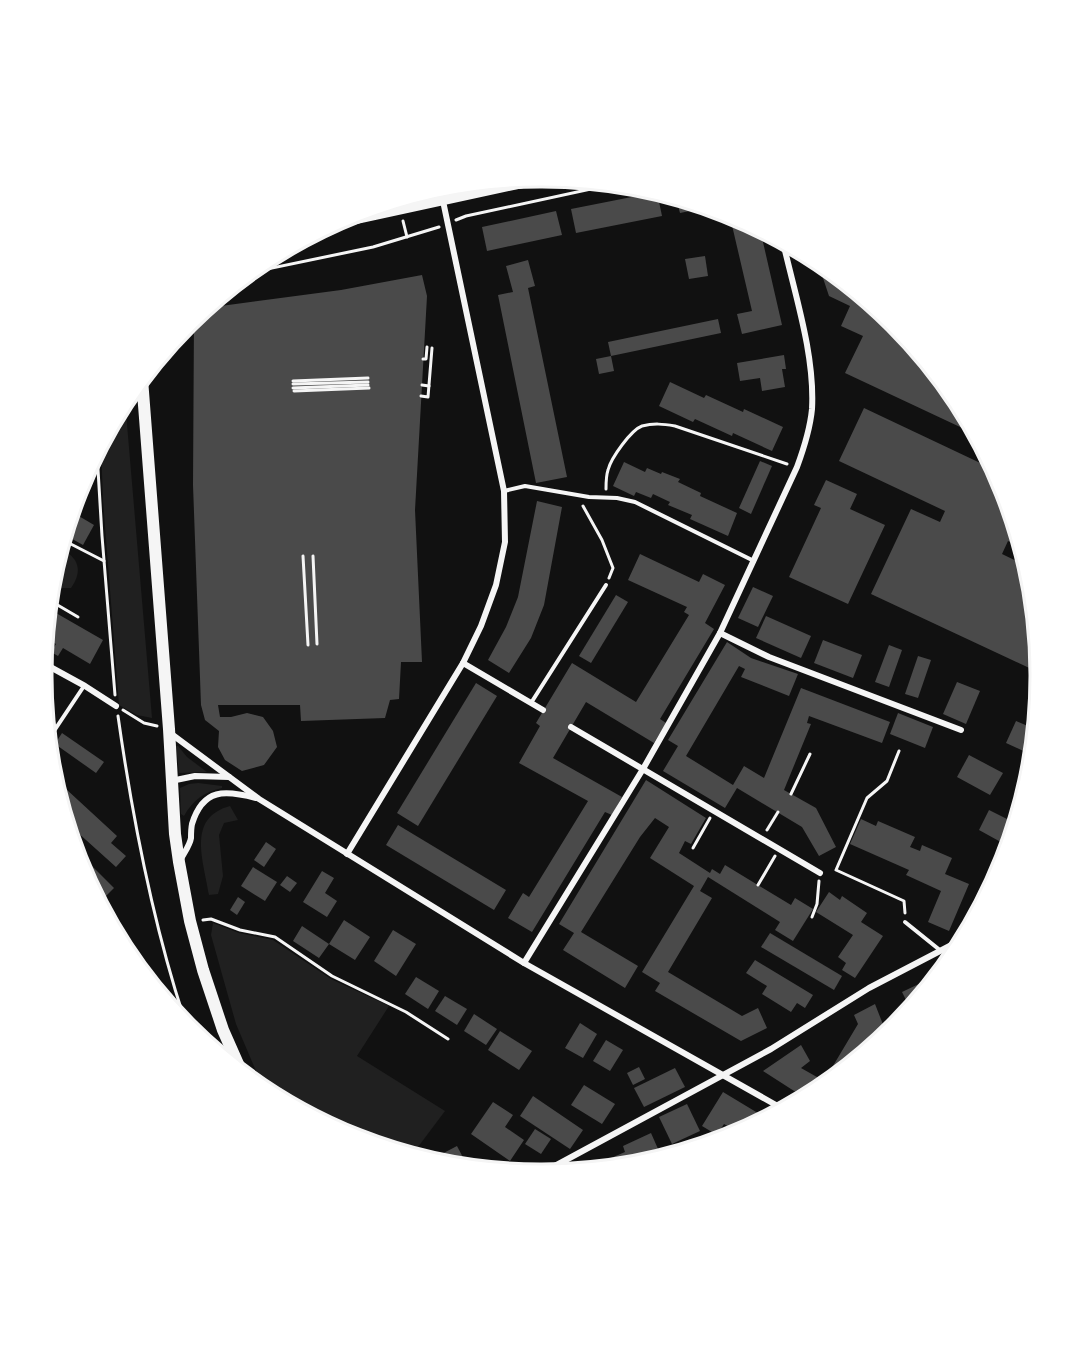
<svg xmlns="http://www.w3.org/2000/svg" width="1082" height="1351" font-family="'DM Sans',sans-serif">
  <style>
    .green { fill: #202020 }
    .building { fill: #4a4a4a }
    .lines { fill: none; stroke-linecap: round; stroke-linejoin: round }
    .path { stroke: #f5f5f5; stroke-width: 3 }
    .service { stroke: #f5f5f5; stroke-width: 4 }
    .minor { stroke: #f5f5f5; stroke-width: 6 }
    .tertiary { stroke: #f5f5f5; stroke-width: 10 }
    .secondary { stroke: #f5f5f5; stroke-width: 12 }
    .rim { fill: none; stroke: #f5f5f5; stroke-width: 3 }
  </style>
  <rect width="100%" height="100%" fill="#111"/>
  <g class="green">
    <polygon points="125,401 152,718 137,715 119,705 103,500 101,445"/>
    <path d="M60 549C79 557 83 571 71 588H56L51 585Z"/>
    <polygon points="176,746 178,746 187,757 207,772 179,773"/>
    <path d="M198 783 222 786V788C204 792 193 800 184 816L181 814 180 788 189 784Z"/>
    <path d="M230 806 238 820 224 823 219 835 223 876 218 894 209 895C204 861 186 818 230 806Z"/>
    <polygon points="213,923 239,933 273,940 331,979 389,1006 357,1056 445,1111 412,1155 350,1136 267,1092 259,1078 236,1024 211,935"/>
  </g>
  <g class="building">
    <polygon points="657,192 662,216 576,233 571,209"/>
    <polygon points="676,198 692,202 709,207 680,213"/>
    <polygon points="556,211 562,235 487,251 482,227"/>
    <polygon points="741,219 760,229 782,325 742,334 737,314 752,311 731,221"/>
    <polygon points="705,256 708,276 689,279 685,259"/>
    <polygon points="528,260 535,286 528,288 567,477 536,483 498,295 513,292 506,266"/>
    <polygon points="817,260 894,323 956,399 975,434 845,373 863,336 841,326 850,306 829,296"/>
    <polygon points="422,275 427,296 415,510 422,662 401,662 399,699 390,700 385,718 301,721 300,705 218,705 220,717 231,717 247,713 263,717 273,731 277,747 264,765 242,771 225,760 218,747 219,731 205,720 201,705 193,485 194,317 206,308 341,290"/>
    <polygon points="718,319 721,333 611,356 608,342"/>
    <polygon points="784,355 786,369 782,369 785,387 762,391 760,378 740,381 737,363"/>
    <polygon points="611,356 614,371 599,374 596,359"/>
    <polygon points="670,382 704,398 706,395 743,412 744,409 783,427 772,451 733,433 732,436 695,419 693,422 659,406"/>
    <polygon points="864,408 993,469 1002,485 1021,547 1008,541 1002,554 1027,566 1030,578 1040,673 871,594 911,509 940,522 945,511 839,461"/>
    <polygon points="760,461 772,466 751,514 739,508"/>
    <polygon points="624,462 645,472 647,468 661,474 662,472 680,479 678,482 701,493 700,496 737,513 728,536 690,519 692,515 668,505 670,502 653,494 651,498 636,492 634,496 613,486"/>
    <polygon points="826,480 857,494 850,509 885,525 848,604 789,577 821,508 814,505"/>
    <polygon points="537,501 562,507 544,605 531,638 509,673 488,660 506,627 518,597"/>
    <polygon points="72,512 94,525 83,545 65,535"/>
    <polygon points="640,554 699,582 703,574 725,585 705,623 714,629 660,719 666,723 654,743 586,702 553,758 622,797 612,815 605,812 532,932 508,918 523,893 529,897 588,801 519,763 540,726 536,723 572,663 636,702 689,615 684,612 687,607 628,580"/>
    <polygon points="753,587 773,596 758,627 738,618"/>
    <polygon points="616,595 628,602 591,663 579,656"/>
    <polygon points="49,609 103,640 90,664 63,648 58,656 51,652 56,644 46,638"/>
    <polygon points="766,616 811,636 801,658 756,638"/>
    <polygon points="823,640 862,655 853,678 814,663"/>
    <polygon points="727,642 751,658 798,674 789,696 741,677 745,669 739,666 686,756 733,785 744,766 764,778 801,688 890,722 882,743 809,716 807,723 811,724 784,790 816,808 836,847 819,856 802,827 737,788 725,808 663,771 678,746 668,740"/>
    <polygon points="889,645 902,650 889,687 875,682"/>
    <polygon points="918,656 931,660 918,698 905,694"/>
    <polygon points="957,682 980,691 966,724 943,714"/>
    <polygon points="476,683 497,696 418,826 397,813"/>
    <polygon points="898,713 933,727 925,748 890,734"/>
    <polygon points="1016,721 1035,729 1032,755 1006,743"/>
    <polygon points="62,733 104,762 96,773 55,744"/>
    <polygon points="969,755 1003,773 990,795 957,777"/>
    <polygon points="53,777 117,836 111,843 126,856 116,867 66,822"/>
    <polygon points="646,780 706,818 691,844 685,841 679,853 710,873 712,869 720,874 725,865 791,905 795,898 813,909 793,941 775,930 780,922 708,877 700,891 712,898 668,972 742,1016 758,1008 767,1028 741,1041 655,991 660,983 642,972 694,886 650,858 669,827 655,818 640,837 581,932 638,966 625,988 563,950 574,933 559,924"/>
    <polygon points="989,810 1015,823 1008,846 979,830"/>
    <polygon points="861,819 876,826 878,821 915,837 910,847 920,851 922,845 952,858 945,874 969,884 949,931 928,922 941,891 906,875 909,870 850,844"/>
    <polygon points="398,825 506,890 494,910 386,845"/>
    <polygon points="266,842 276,849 264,867 254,860"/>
    <polygon points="75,849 114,888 105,897 87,880 80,866"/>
    <polygon points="253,867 277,882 265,901 241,886"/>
    <polygon points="322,871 334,878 325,893 337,901 327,917 303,902"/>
    <polygon points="287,876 297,883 290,892 280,885"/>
    <polygon points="829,892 840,900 842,896 867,913 861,922 883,936 855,978 842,970 846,963 838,957 853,935 816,912"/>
    <polygon points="238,897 245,902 237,915 230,910"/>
    <polygon points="344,920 370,937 355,960 329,944 319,958 293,941 302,926 329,944"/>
    <polygon points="393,930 416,944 396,976 374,961"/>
    <polygon points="770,933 842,976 834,990 761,947"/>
    <polygon points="755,960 813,995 805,1008 797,1003 791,1012 762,994 767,986 746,973"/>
    <polygon points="416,977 439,991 428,1009 405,994"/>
    <polygon points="923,982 926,989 910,1008 902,992"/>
    <polygon points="445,996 467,1009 457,1025 435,1011"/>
    <polygon points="875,1004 884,1027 890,1031 818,1091 805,1098 763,1071 801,1045 810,1061 801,1068 824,1081 858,1024 854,1015"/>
    <polygon points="474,1014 497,1029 486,1045 464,1031"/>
    <polygon points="580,1023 597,1034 583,1058 565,1048"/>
    <polygon points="500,1031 532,1051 519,1070 488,1050"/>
    <polygon points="606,1040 623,1050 610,1071 593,1061"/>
    <polygon points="639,1067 645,1079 633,1085 627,1073"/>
    <polygon points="675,1068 685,1087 644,1107 634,1088"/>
    <polygon points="584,1085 615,1104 602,1124 571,1105"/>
    <polygon points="723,1092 766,1118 739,1133 724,1124 717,1135 702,1126"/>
    <polygon points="533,1096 583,1130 570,1149 520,1116"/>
    <polygon points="493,1102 513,1115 505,1127 524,1140 510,1161 471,1134"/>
    <polygon points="687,1104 700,1131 672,1144 659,1117"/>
    <polygon points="535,1129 551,1139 541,1154 525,1144"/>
    <polygon points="651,1133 662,1158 638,1165 616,1167 611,1158 625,1152 623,1146"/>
    <polygon points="457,1146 468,1167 440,1164 436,1157"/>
  </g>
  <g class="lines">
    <g class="path">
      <polyline points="456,220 466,216 614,184"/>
      <polyline points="403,221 407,237"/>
      <polyline points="248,273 373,247 439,227"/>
      <polyline points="423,359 426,359 427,347"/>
      <polyline points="293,381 368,378"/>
      <polyline points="293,384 368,382"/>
      <polyline points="422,385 429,386"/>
      <polyline points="293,388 368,385"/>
      <polyline points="294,391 369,388"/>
      <polyline points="421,396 428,397 432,348"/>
      <polyline points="97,453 102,536 115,695"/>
      <path d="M606 489C606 483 606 476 608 470 611 458 631 430 642 426 654 423 663 424 675 426L787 464"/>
      <polyline points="583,506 602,540 613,568 609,578"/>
      <polyline points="63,540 104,561"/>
      <polyline points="303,556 308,645"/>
      <polyline points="313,556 317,644"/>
      <polyline points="49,600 78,617"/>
      <polyline points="123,710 144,723 157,726"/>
      <path d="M118 716C133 822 153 926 187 1027"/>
      <polyline points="899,751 887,781 867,798 836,870 904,901 905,913"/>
      <polyline points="791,794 810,754"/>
      <polyline points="767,830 778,812"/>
      <polyline points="693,848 710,818"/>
      <polyline points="758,885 775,856"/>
      <polyline points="812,917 817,904 819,881"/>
      <polyline points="203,920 211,919 240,930 275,937 332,976 406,1012 448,1039"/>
    </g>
    <g class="service">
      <polyline points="439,187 442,198"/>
      <polyline points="504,491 525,486 589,497 617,498 635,502 754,561"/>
      <polyline points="531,703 606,585"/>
      <polyline points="48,740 84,686"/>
      <polyline points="905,922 941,951"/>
    </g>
    <g class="minor">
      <polyline points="720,633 769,657 961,730"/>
      <polyline points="43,663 85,686 116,706"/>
      <polyline points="463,663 543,710"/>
      <polyline points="571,727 820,873"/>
      <polyline points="170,733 259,799 524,963 783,1109"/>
      <polyline points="171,781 195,776 229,777"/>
      <polyline points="347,854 463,663 481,626 496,585 505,542 504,491 443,201"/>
      <path d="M181 859C184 853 190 845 191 838 191 833 191 829 192 824 203 788 225 790 256 798"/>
      <path d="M524 963 643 769 720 633 797 467C804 448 810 430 812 409 815 355 795 295 783 242"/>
      <polyline points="540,1174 771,1049 869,988 963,939"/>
    </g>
    <polyline class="tertiary" points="333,224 550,177"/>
    <polyline class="secondary" points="142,379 169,729 175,834 179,862 190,921 203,970 223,1030 242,1073"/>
  </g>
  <path d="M0 0H1082V1351H0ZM540 187H542A488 488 0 0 1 1030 675V676A488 488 0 0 1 542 1164H540A488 488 0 0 1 52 676V675A488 488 0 0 1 540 187Z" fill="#fff" fill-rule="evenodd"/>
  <path class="rim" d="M540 187H542A488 488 0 0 1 1030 675V676A488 488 0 0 1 542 1164H540A488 488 0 0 1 52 676V675A488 488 0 0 1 540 187Z"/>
</svg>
